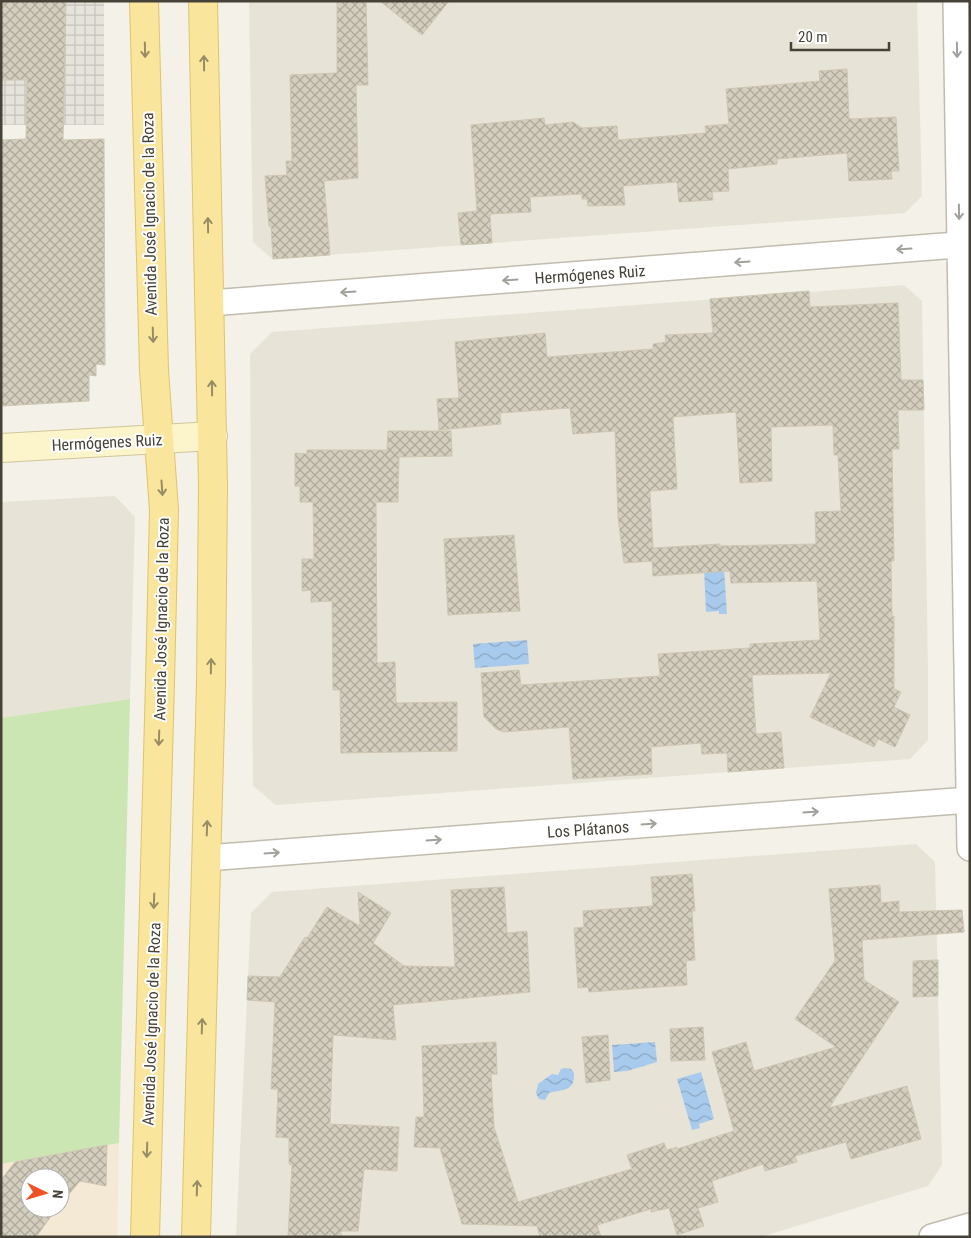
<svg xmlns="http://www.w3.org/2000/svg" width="971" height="1238" font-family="'Roboto Condensed',sans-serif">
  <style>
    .residential { fill: #e7e3d7 }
    .commercial { fill: #f4e9d5; fill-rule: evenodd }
    .industrial { fill: url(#industrial-grid) }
    .garden { fill: #cbe5b3 }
    .water { fill: url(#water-waves) }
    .building { fill: url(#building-cross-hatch); stroke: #cfc6b2; fill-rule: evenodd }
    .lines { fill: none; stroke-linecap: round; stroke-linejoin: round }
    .street-casing { stroke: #c1bcae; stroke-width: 28 }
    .secondary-casing { stroke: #d1c69a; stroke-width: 30 }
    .primary-casing { stroke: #dec56c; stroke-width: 30 }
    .street { stroke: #fff; stroke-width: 25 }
    .secondary { stroke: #fcf4ca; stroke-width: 28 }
    .primary { stroke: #f9e69c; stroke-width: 28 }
    .oneway { stroke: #978c64 }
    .oneway2 { stroke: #a2a09b }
    .labels { text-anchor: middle; stroke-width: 4; stroke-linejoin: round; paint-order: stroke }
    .street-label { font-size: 16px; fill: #464237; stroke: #fff }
  </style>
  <defs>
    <pattern id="industrial-grid" width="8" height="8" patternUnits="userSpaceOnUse" patternTransform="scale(1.25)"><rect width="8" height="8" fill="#e6e3dd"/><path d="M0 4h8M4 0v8" fill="none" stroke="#c7c4be"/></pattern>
    <pattern id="water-waves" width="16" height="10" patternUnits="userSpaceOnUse" patternTransform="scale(1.25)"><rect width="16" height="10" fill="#a8cbed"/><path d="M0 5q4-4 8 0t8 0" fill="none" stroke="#8ba6c1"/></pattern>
    <pattern id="building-cross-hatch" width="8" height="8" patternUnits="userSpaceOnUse" patternTransform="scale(1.25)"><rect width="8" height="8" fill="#d4cebe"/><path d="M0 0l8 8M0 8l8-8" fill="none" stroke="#aea99b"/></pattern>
  </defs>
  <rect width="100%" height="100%" fill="#f3f1e8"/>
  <g class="residential">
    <polygon points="249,1 917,1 922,196 905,213 272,259 253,242"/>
    <polygon points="904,285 922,301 928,671 928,740 910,759 276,805 253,786 250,354 272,332"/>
    <polygon points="115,496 135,517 130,699 1,718 1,502"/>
    <polygon points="916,844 935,862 942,1165 928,1186 760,1237 236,1237 251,913 272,892"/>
  </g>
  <path class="commercial" d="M119 1143 117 1237H1V1164ZM30 1178H60V1208H30Z"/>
  <rect class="industrial" x="1" y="1" width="103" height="124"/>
  <polygon class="garden" points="130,699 119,1143 1,1164 1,718"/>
  <g class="water">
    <polygon points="724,568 727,614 719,614 719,611 706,612 704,569"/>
    <polygon points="527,640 529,664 475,668 473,644"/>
    <polygon points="655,1042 657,1062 627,1071 614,1072 612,1045"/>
    <path d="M565 1068 571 1069 574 1073C575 1093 561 1089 549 1093L545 1100 539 1099 536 1093 538 1084 552 1074 558 1075 561 1069Z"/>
    <polygon points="701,1072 714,1119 699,1124 700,1128 692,1130 677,1079"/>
  </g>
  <g class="building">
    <polygon points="1,1 66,1 63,140 104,139 105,365 96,364 96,376 89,375 89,401 1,406 1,140 26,139 27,80 1,80"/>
    <polygon points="337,1 366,1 368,85 356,85 358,178 324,181 330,255 273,259 271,226 269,226 265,176 287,175 286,161 292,161 290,75 337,73"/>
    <polygon points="380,1 449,1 422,35"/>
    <polygon points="847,69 849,119 896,117 899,171 891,171 892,179 849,181 847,153 777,159 777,164 728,169 729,191 712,192 713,200 679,202 677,182 623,186 625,205 588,206 587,199 582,199 582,194 530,197 531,212 490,214 492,243 461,245 458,213 477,211 471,125 544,118 545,125 573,122 582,128 617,126 618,140 706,133 705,126 729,124 726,89 820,81 819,71"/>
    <path d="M809 291 810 307 898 303 901 380H923L924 410H898L899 449H892L894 561H891L892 617 894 616V689L901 692 894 707 910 715 895 747 878 739 874 747 810 717 831 673 752 675 756 734 781 732 784 768 728 772 727 753 702 754 701 743 651 747 652 774 573 779 569 727 504 732 496 729 484 717 481 673 519 670 521 685 660 676 658 654 750 648V644L820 640 817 581 731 583 730 571 653 576 652 561 624 563 618 517 615 431 573 434 570 408 500 413 501 424 439 430 437 399 459 398 455 342 545 333 547 357 653 349V344L666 342 665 335 713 333 710 299ZM736 412 740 483 772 481 771 427 833 425 834 455H838L841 511 815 512 816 544 720 546V544L653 548 650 491 677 489 673 417Z"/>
    <polygon points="388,431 451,431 452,456 399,457 398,502 376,502 377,663 395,662 396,703 457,702 457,751 341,753 340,690 333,690 332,601 311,602 311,590 302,591 302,559 314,559 313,502 300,502 300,486 295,486 295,453 307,454 307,450 387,450"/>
    <polygon points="514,535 520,611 448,615 444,539"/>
    <polygon points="692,874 695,911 692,911 695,960 686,961 687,985 589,992 588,987 578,988 574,928 584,927 583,911 653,906 651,877"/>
    <polygon points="880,885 881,903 899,901 899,912 962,910 964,932 862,940 864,980 899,1002 829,1108 907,1086 921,1139 851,1159 846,1142 795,1156 797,1162 765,1171 763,1164 712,1181 718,1202 698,1208 704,1226 677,1235 669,1208 651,1212 651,1209 597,1225 601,1237 540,1237 537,1226 462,1224 440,1148 414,1147 416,1117 424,1117 422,1046 496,1042 497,1074 491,1074 494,1127 518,1202 632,1169 627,1155 664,1143 667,1150 677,1147 677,1149 734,1131 712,1052 746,1042 754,1071 836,1047 795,1019 835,961 829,889"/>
    <polygon points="504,887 507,933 527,931 530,992 393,1005 396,1040 333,1035 330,1124 399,1127 397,1171 364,1169 358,1231 341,1231 341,1237 288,1237 292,1165 289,1164 289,1138 276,1137 278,1089 271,1089 275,1002 247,1000 248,976 280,977 305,937 307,938 327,907 360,926 358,892 391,913 373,943 404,966 455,967 451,890"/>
    <polygon points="938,960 938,996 913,997 913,961"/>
    <polygon points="703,1027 705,1060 671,1061 670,1029"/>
    <polygon points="608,1035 610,1080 586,1083 582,1037"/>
    <polygon points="107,1145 106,1186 80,1181 60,1205 60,1178 30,1178 30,1208 57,1208 36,1237 1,1237 1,1180 15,1162"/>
  </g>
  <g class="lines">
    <defs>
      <g id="street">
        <polyline points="956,1 970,848"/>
        <polyline points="210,303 970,244"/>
        <polyline points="206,858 969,800"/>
        <polyline points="932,1237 970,1226"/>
      </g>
      <polyline id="secondary" points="1,448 213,436"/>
      <g id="primary">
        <polyline points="144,1 154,370 164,510 160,682 145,1237"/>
        <polyline points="196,1237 211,684 213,486 203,1"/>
      </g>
    </defs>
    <use href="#street" class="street-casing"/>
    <use href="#secondary" class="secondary-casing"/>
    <use href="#primary" class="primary-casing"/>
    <use href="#street" class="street"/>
    <use href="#secondary" class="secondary"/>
    <use href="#primary" class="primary"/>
  </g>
  <defs><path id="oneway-shaft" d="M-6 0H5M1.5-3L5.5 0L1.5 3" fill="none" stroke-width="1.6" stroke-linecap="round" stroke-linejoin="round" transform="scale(1.25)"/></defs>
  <g class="oneway">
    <use href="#oneway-shaft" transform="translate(145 50) rotate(89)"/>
    <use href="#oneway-shaft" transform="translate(204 63) rotate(-91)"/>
    <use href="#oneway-shaft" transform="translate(208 225) rotate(-91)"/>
    <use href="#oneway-shaft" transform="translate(153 335) rotate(88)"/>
    <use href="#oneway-shaft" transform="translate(212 388) rotate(-91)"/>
    <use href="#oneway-shaft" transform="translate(162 488) rotate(86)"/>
    <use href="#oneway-shaft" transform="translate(211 666) rotate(-89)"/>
    <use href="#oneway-shaft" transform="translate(159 738) rotate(92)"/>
    <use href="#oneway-shaft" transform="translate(207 828) rotate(-88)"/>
    <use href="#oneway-shaft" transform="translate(154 901) rotate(92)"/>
    <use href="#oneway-shaft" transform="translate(202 1026) rotate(-88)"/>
    <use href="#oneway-shaft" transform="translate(147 1150) rotate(92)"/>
    <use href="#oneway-shaft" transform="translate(197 1188) rotate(-88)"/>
  </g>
  <g class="oneway2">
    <use href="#oneway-shaft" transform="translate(957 50) rotate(89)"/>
    <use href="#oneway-shaft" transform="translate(959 212) rotate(89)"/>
    <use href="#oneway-shaft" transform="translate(904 249) rotate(176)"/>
    <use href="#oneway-shaft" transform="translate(742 262) rotate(176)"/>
    <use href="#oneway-shaft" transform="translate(510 280) rotate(176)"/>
    <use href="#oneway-shaft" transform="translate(348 292) rotate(176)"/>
    <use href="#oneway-shaft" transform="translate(811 812) rotate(-4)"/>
    <use href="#oneway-shaft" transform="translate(649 824) rotate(-4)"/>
    <use href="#oneway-shaft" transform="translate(434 840) rotate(-4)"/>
    <use href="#oneway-shaft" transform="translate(272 853) rotate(-4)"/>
  </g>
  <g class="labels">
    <g class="street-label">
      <text transform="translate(149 214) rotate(-91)" y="6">Avenida José Ignacio de la Roza</text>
      <text transform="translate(590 274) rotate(-4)" y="6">Hermógenes Ruiz</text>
      <text transform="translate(107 442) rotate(-3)" y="6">Hermógenes Ruiz</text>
      <text transform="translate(161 619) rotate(-89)" y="6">Avenida José Ignacio de la Roza</text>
      <text transform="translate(588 829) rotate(-4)" y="6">Los Plátanos</text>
      <text transform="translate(151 1024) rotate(-88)" y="6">Avenida José Ignacio de la Roza</text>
    </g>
  </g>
  <rect width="971" height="1238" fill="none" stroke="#464237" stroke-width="5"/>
  <g transform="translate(45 1193) rotate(95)"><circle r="24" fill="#ffffff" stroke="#b5b3af"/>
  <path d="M0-4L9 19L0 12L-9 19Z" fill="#ef5324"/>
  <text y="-8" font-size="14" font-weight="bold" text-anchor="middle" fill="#464237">N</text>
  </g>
  <path d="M791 42v8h98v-8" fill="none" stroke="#464237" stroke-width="2.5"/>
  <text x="798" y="42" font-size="15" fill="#464237" stroke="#ffffff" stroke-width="4" paint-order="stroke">20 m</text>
</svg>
